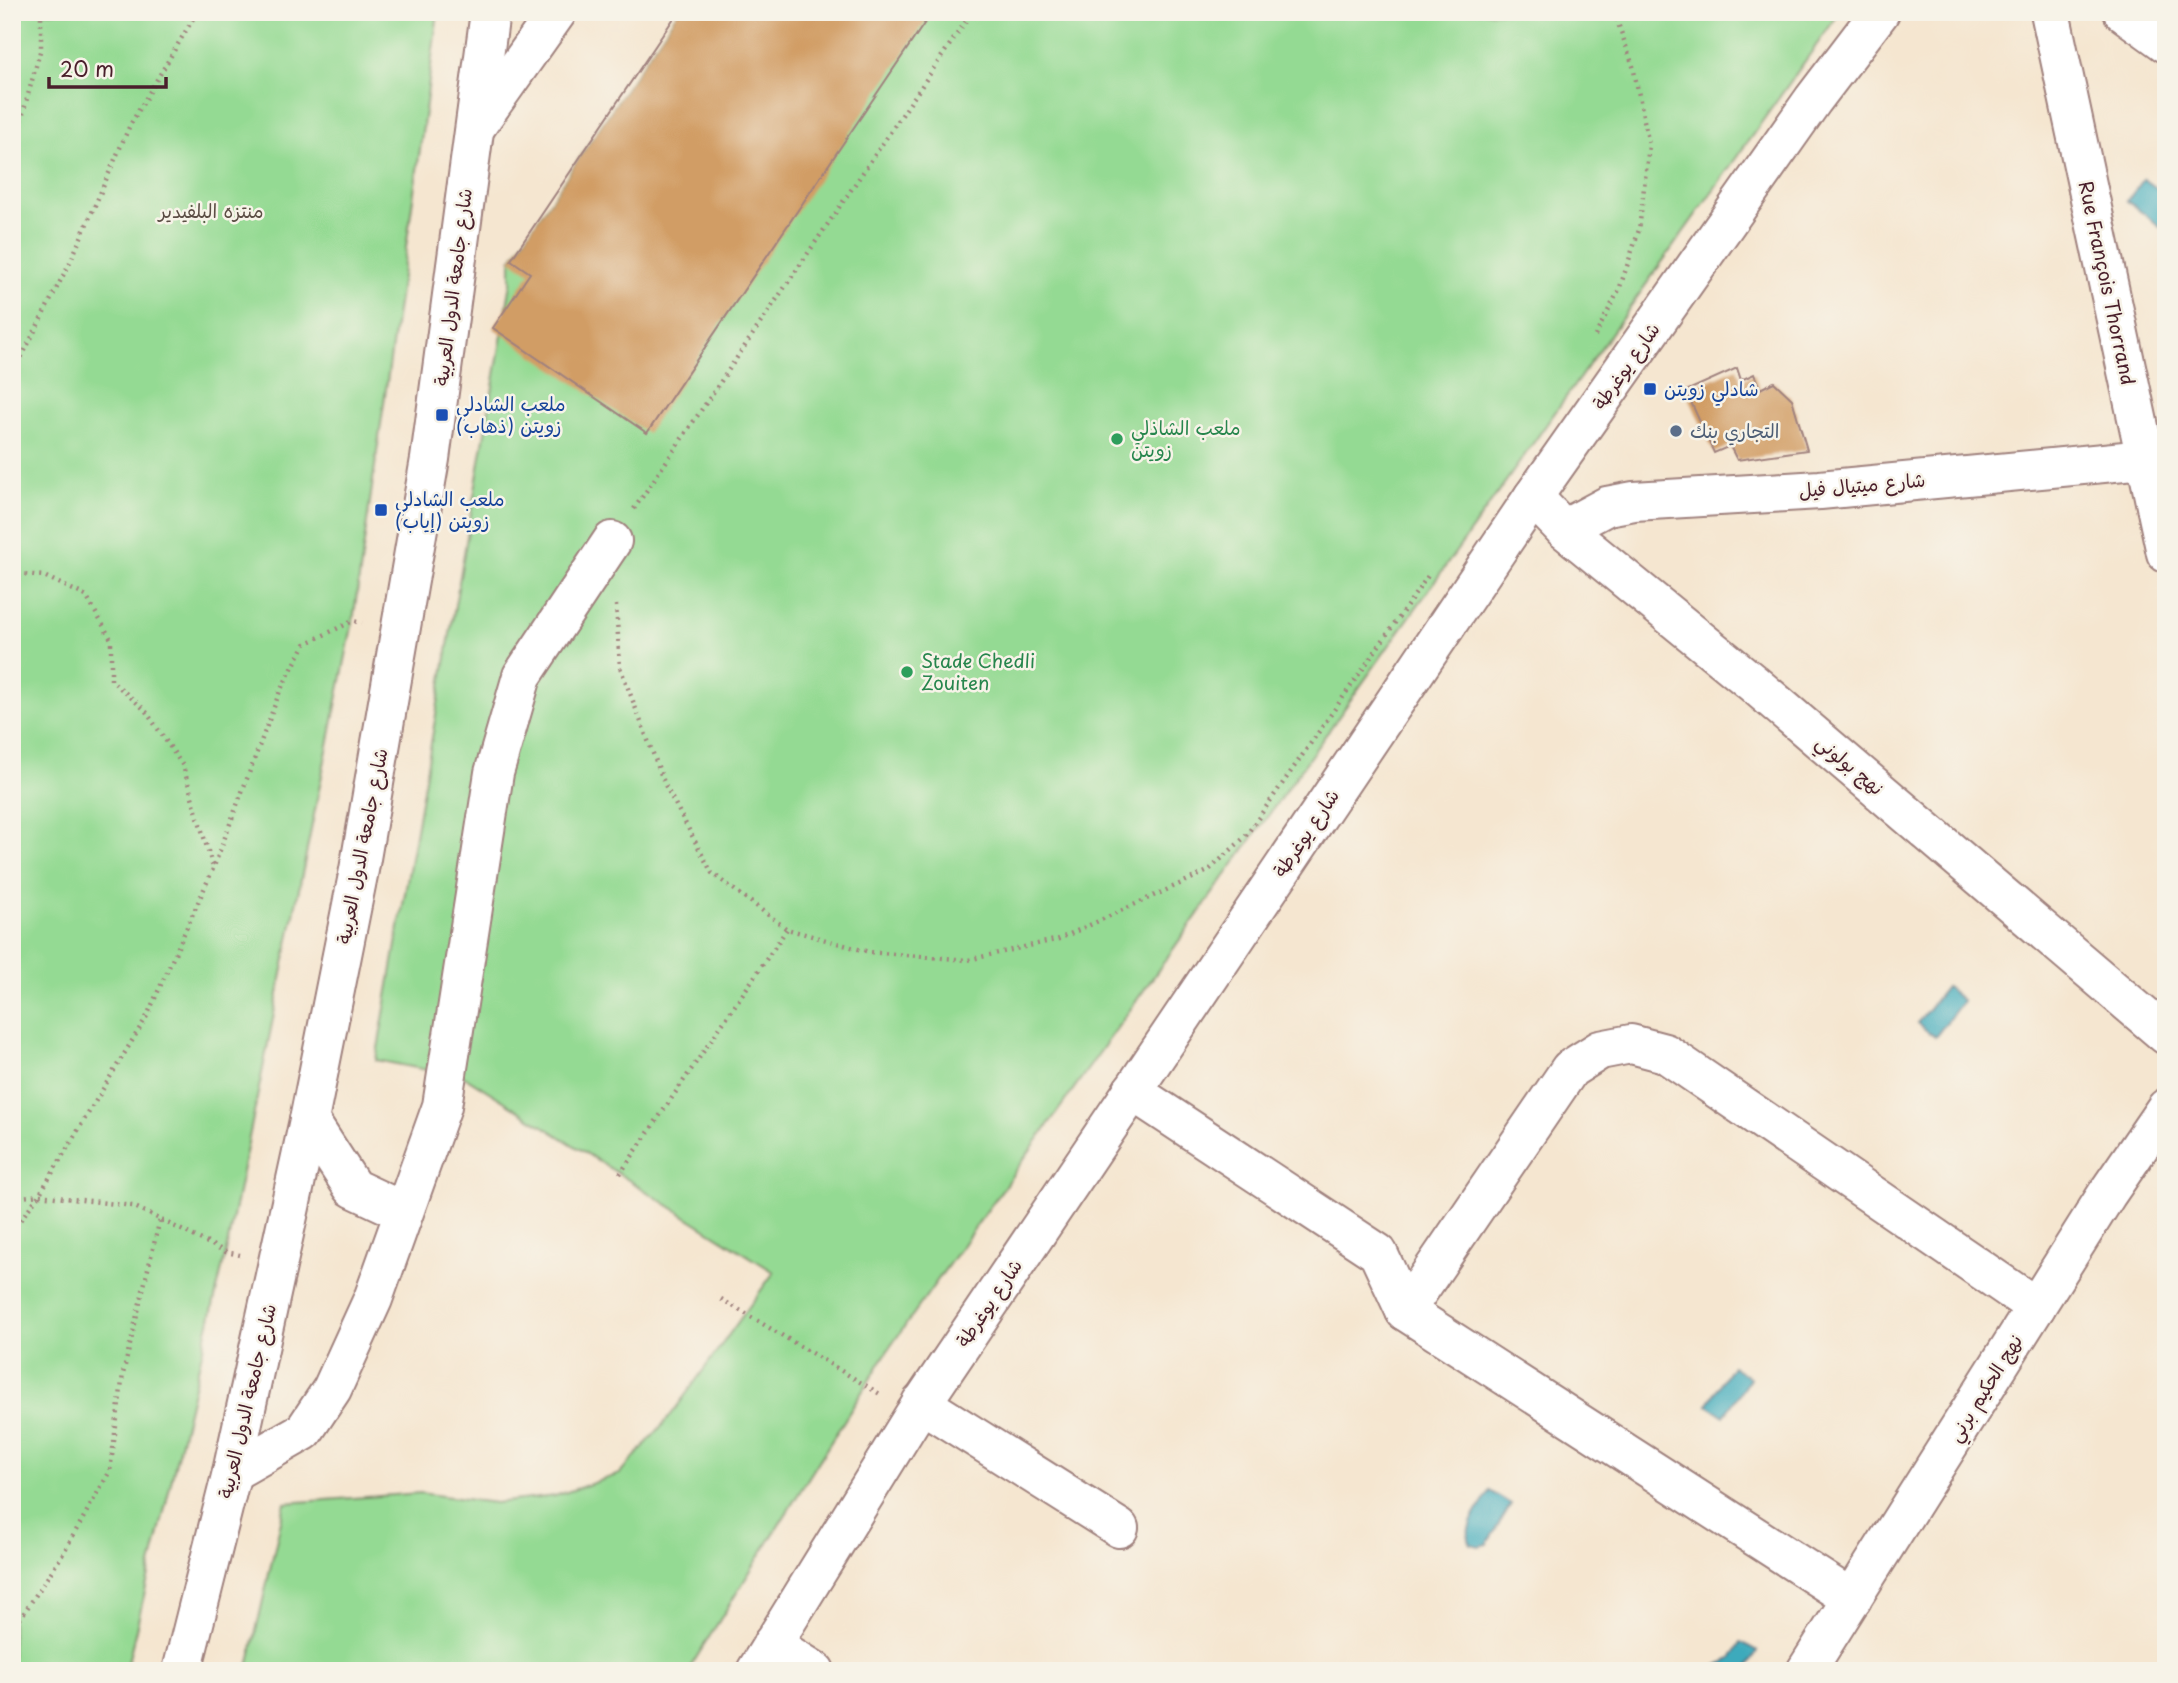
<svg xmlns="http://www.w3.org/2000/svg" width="2178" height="1683" font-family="'Playpen Sans','Playpen Sans Arabic',sans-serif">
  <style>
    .green { fill: #94da93; stroke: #6f7c5f; stroke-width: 2 }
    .water { fill: #3daabc; stroke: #446474; stroke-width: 2 }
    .building { fill: #d19d65 }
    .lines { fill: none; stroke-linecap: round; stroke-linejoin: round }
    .minor-casing { stroke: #a0827e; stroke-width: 42 }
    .major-casing { stroke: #a0827e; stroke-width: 42 }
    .path { stroke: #a0827e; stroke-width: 4.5; stroke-dasharray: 2 5; stroke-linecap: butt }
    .minor { stroke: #fff; stroke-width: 38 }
    .major { stroke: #fff; stroke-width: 38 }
    .transit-dot { fill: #1a4fb4; stroke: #f7f3e8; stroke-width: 2.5 }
    .service-dot { fill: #5c6f8a; stroke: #f7f3e8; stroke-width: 2.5 }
    .leisure-dot { fill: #2e9e5b; stroke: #f7f3e8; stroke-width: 2.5 }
    .labels { text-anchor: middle; stroke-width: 5; stroke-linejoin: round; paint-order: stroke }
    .park-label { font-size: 19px; fill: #5c4e45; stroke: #f7f3e8 }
    .street-label { font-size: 19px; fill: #4a1f2b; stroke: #f7f3e8 }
    .transit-label { font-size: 19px; fill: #164399; stroke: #f7f3e8; text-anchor: start }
    .leisure-label { font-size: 19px; fill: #27864d; stroke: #f7f3e8; text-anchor: start }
    .service-label { font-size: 19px; fill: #4e5e75; stroke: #f7f3e8; text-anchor: start }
  </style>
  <rect width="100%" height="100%" fill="#f7f3e8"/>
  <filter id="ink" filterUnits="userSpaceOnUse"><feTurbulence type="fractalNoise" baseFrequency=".0143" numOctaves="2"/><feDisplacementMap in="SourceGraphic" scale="14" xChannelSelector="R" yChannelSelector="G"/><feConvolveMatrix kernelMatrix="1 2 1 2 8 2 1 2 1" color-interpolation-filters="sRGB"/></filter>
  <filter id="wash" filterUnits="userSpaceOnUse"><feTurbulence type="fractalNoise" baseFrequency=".00686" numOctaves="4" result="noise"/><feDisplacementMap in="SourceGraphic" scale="28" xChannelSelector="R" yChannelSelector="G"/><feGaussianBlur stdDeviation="1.57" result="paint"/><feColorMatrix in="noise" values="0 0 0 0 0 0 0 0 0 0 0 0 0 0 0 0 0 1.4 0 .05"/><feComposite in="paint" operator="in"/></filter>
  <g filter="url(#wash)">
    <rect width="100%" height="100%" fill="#f5e6d0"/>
    <g class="green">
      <polygon points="12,12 438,12 420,149 353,621 226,1252 126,1671 12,1671"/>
      <polygon points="678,12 1840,12 890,1347 688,1671 247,1671 285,1503 420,1493 495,1503 555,1496 620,1474 671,1415 774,1272 467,1078 376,1060 511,283 511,260"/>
    </g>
    <g class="water">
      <polygon points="2144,179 2166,195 2165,230 2127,201"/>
      <polygon points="1946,987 1963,1001 1935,1037 1917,1023"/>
      <polygon points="1732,1366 1750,1378 1724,1416 1707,1405"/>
      <path d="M1490 1491 1511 1504 1487 1544 1479 1546 1471 1544C1461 1527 1482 1506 1490 1491Z"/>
      <polygon points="1741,1642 1757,1651 1746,1671 1707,1671 1731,1659"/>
    </g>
    <g id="blocks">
      <g class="building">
        <polygon points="678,12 932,12 647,433 493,328 530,273 511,260"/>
        <polygon points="1737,368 1741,380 1754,374 1760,389 1774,382 1792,399 1807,450 1737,460 1730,446 1714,453 1686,391"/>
      </g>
    </g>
  </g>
  <g filter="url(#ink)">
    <use href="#blocks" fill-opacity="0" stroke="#a0827e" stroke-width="2"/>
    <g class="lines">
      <defs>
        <g id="minor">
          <polyline points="2050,12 2166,553"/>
          <polyline points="2123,12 2166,43"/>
          <polyline points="477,125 557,12"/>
          <polyline points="1533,497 1564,529 1754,684 2166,1035"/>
          <polyline points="1564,529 1607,506 1634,501 1820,490 2166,457"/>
          <polyline points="1132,1091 1378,1253 1405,1311 1852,1599"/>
          <polyline points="309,1120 353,1188 402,1211"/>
          <polyline points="1405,1311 1570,1069 1600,1050 1631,1044 1665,1053 2036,1307"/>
          <polyline points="921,1403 1119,1528"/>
          <polyline points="232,1472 304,1431 332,1389 373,1299 442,1106 494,773 522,676 612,541"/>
          <polyline points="772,1644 815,1671"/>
          <polyline points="182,1671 232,1472 309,1120 359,870 430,459 490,12"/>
          <polyline points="1806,1671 2107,1194 2166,1108"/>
        </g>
        <polyline id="major" points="756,1671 914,1415 1533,497 1813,100 1880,12"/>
      </defs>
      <use href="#minor" class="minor-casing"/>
      <use href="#major" class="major-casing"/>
      <g class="path">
        <polyline points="12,169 15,142 41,48 41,12"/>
        <polyline points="1595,336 1619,290 1639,230 1649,145 1633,66 1614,12"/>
        <polyline points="12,376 72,258 130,125 197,12"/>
        <polyline points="634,509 972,12"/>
        <polyline points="12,578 23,574 44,576 86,596 111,639 111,680 145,710 183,766 213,868"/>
        <polyline points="616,605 620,667 665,785 712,873 787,929 869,952 968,960 1059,939 1208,871 1245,837 1430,573"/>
        <polyline points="620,1174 787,929"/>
        <polyline points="12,1198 39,1195 133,1206 226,1252 240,1255"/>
        <polyline points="12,1231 39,1195 147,1016 213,869 280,691 305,644 353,621 362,623"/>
        <polyline points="721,1299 880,1394"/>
        <polyline points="12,1631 61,1557 110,1471 123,1374 160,1219"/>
      </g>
      <use href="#minor" class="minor"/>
      <use href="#major" class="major"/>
    </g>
  </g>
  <g class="transit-dot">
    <rect x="1643" y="382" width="14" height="14" rx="3.5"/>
    <rect x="435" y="408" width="14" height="14" rx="3.5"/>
    <rect x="374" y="503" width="14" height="14" rx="3.5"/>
  </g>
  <circle class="service-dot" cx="1676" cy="431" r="7"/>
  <g class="leisure-dot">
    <circle cx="1117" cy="439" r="7"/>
    <circle cx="907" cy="672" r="7"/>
  </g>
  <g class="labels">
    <g class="park-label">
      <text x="211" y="218">منتزه البلفيدير</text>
    </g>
    <g class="street-label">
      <text transform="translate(2107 283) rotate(78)" y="7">Rue François Thorrand</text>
      <text transform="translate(453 287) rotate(-83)" y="7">شارع جامعة الدول العربية</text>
      <text transform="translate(1626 366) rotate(-55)" y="7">شارع يوغرطة</text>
      <text transform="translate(1862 485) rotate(-5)" y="7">شارع ميتيال فيل</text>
      <text transform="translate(1850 765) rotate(40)" y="7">نهج بولوني</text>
      <text transform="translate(1306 833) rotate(-56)" y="7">شارع يوغرطة</text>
      <text transform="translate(362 846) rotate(-79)" y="7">شارع جامعة الدول العربية</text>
      <text transform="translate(989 1303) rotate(-56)" y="7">شارع يوغرطة</text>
      <text transform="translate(1985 1388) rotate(-58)" y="7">نهج الحكيم برني</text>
      <text transform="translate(247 1401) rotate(-77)" y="7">شارع جامعة الدول العربية</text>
    </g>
    <g class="transit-label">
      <text x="1664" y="396">شادلي زويتن</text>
      <text x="456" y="411">ملعب الشادلي<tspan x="456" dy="22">زويتن (ذهاب)</tspan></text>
      <text x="395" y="506">ملعب الشادلي<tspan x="395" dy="22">زويتن (إياب)</tspan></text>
    </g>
    <g class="leisure-label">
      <text x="1131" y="435">ملعب الشاذلي<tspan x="1131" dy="22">زويتن</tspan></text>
      <text x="921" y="668">Stade Chedli<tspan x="921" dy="22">Zouiten</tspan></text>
    </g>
    <g class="service-label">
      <text x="1690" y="438">التجاري بنك</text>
    </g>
  </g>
  <rect width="2178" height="1683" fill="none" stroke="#f7f3e8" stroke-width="42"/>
  <path d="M49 77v10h117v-10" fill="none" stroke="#4a1f2b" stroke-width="3.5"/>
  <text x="60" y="77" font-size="21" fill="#4a1f2b" stroke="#f7f3e8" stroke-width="5" paint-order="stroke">20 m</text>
</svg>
